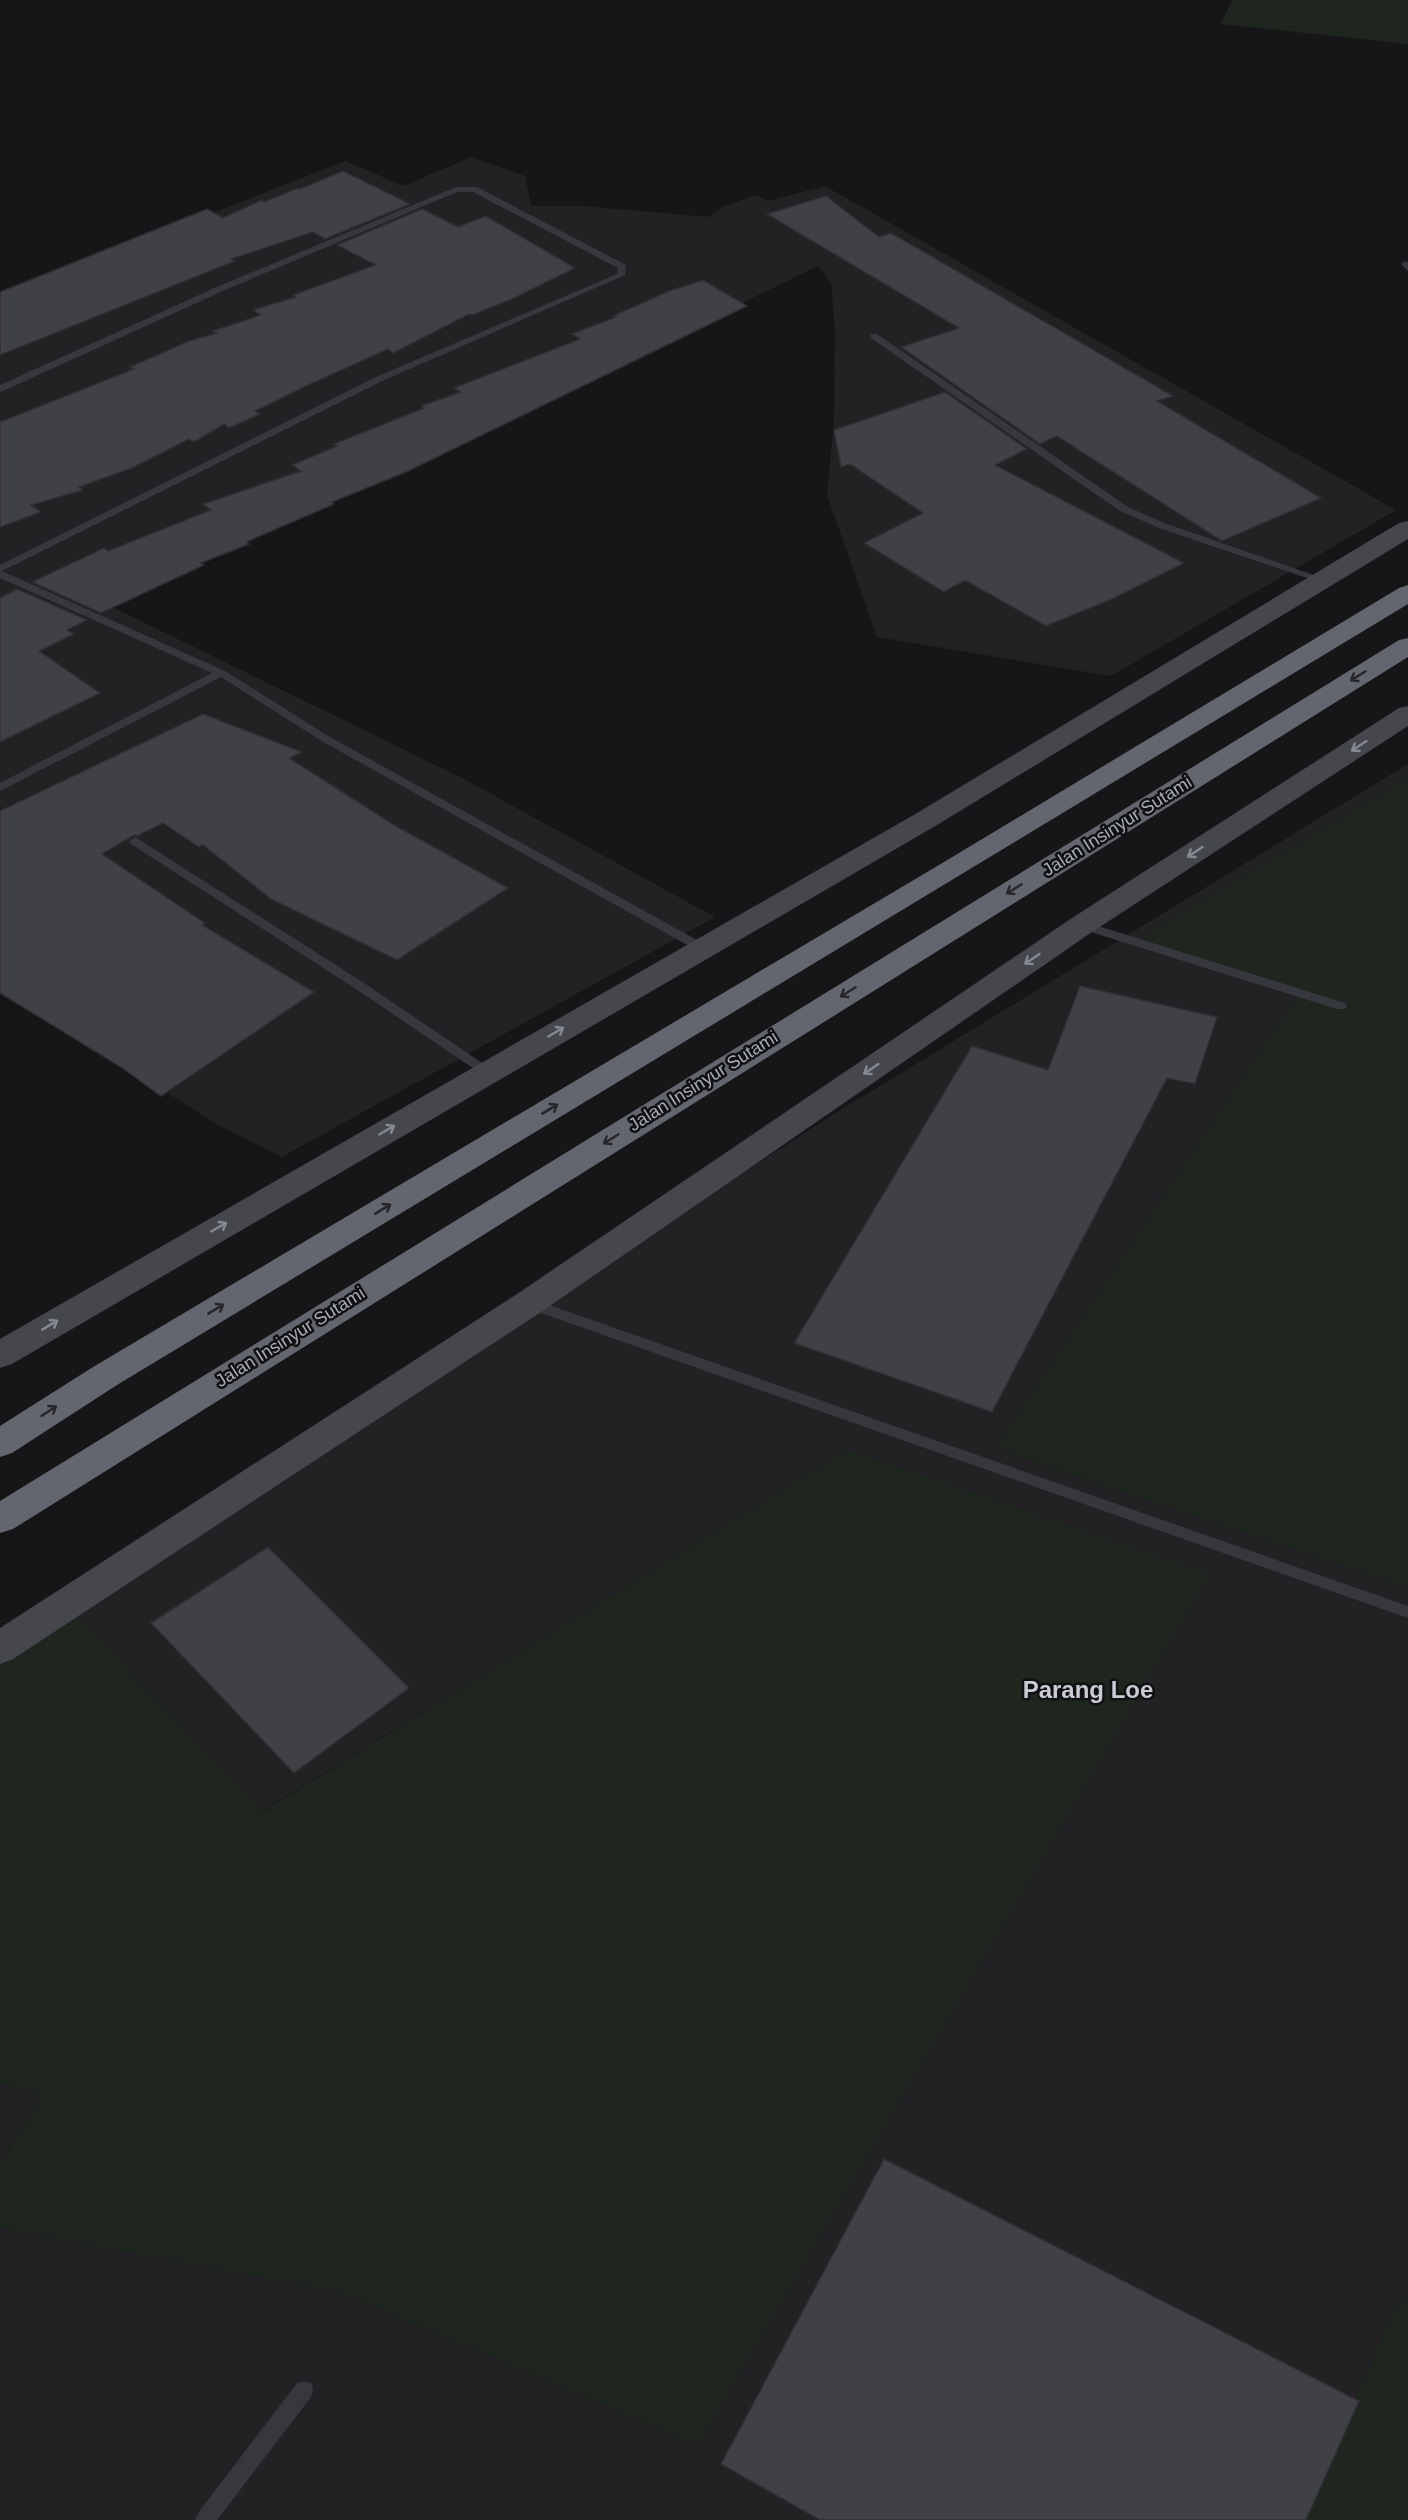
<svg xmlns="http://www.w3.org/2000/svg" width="1408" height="2520" font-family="Arial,sans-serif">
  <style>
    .built { fill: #222225 }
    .green { fill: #1e261f }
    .building { fill: #404145; stroke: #303034; stroke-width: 1.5 }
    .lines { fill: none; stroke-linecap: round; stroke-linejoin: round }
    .lane { fill: #37383d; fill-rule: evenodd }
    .secondary { fill: #45474d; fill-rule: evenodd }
    .highway { fill: #63666e; fill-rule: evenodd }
    .oneway { stroke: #26262a }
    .oneway2 { stroke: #858993 }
    .labels { text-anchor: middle; stroke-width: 5; stroke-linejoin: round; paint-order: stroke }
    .street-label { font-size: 18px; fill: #a8adb8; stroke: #111113 }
    .district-label { font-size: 24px; font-weight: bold; fill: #c9ccd4; stroke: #111113 }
  </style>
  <rect width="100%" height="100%" fill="#161618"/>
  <g class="built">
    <polygon points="471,157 525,176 531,206 583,206 708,217 724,206 756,195 767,201 825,186 1396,510 1111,676 877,637 827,495 834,423 835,330 831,283 818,266 509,416 106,604 464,779 715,917 282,1157 218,1125 0,986 0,297 345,161 404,186"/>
    <polygon points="1408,764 1408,777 1132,944 1300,993 994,1448 1408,1588 1408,2301 1399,2297 1304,2520 0,2520 0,2228 340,2292 697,2445 846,1450 261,1812 74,1613 156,1551 834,1114"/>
    <polygon points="0,2083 43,2096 0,2161"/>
  </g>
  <g class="green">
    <polygon points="1233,0 1408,0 1408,44 1220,24"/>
    <polygon points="1408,777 1408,1588 994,1448 1299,994 1131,944"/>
    <polygon points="846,1450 1210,1573 697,2445 340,2292 0,2228 0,2162 43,2096 0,2083 0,1663 74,1613 262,1812"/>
    <polygon points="1399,2297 1408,2301 1408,2520 1304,2520"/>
  </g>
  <g class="building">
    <polygon points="343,171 410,204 325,239 313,232 231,259 235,261 0,355 0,292 207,209 223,218 262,200 264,202 298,188 300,189"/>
    <polygon points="826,196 879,237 891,233 1173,396 1157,401 1321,498 1222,541 1057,436 1040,444 901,347 959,328 767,214"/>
    <polygon points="422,209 458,227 486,216 575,268 512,299 472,315 469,314 393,353 388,349 306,386 255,411 260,414 229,428 224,424 194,442 189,439 132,468 79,487 83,490 31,505 41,512 0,527 0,422 134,369 130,367 189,341 217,333 213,331 261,315 253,310 296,297 293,295 376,265 337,245"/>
    <polygon points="703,280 747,306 406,472 332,502 334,504 246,542 249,544 201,563 204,565 101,613 32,582 104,548 108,551 211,510 203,504 301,471 292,465 337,446 334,444 424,408 421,406 461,392 454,388 580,339 572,334 616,317 613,316 669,291"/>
    <polygon points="945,392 1027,449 995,465 1184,563 1112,599 1046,626 965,580 944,592 864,543 923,513 850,464 841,467 834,430"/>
    <polygon points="17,589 87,620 67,630 74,634 39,651 100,693 0,742 0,598"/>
    <polygon points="203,714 302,752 289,758 394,825 508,888 397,960 271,899 203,845 199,847 163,823 137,836 134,835 102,854 205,923 202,925 314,992 161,1096 121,1067 0,993 0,811"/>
    <polygon points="1080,986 1217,1017 1195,1084 1167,1078 992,1412 794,1343 972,1046 1048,1070"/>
    <polygon points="268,1547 409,1688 294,1773 151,1623"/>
    <polygon points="884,2159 1359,2401 1306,2520 820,2520 721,2464"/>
  </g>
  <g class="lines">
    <g class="lane">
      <polygon points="456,187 477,187 626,265 625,275 382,381 2,571 225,671 328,736 706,945 708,948 706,951 698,951 320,740 221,677 0,791 0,783 212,673 0,578 0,565 376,377 617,274 618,268 473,192 457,192 225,290 3,391 0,392 0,385 219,286"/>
      <polygon points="1405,261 1408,262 1408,271 1401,264"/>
      <polygon points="871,334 877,334 1128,507 1167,524 1325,579 1324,581 1316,581 1159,528 1120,511 871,338"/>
      <polygon points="135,837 364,983 491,1069 493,1072 491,1075 483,1075 356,989 131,844 129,841"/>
      <polygon points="1082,921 1345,1003 1347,1006 1345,1009 1337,1009 1078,928 1076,925"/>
      <polygon points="529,1298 1408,1606 1408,1618 524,1307 522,1303 524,1299"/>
      <polygon points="304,2381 311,2383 313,2390 311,2397 217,2520 195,2520 198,2513 297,2383"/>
    </g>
    <g class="secondary">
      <polygon points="1408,521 1408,539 937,825 12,1364 0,1368 0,1339 917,813 1399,523"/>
      <polygon points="1408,706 1408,726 1092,932 541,1312 13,1659 0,1664 0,1628 517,1294 1072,918 1399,708"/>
    </g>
    <g class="highway">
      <polygon points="1408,585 1408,604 117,1385 12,1453 0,1457 0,1426 93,1367 939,865 1399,588"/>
      <polygon points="1408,638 1408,657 13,1529 0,1533 0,1501 1399,640"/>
    </g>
  </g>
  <defs><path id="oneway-shaft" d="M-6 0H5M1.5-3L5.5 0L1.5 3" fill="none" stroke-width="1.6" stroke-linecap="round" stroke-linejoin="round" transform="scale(1.5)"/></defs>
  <g class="oneway">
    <use href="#oneway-shaft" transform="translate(1358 676) rotate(148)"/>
    <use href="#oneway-shaft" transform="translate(1014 889) rotate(148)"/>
    <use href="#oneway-shaft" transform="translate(848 992) rotate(148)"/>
    <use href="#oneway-shaft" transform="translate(550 1109) rotate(-31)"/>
    <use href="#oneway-shaft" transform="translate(611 1139) rotate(148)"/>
    <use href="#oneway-shaft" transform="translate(383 1209) rotate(-31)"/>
    <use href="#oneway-shaft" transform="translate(216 1309) rotate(-31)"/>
    <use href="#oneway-shaft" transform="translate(49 1411) rotate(-33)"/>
  </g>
  <g class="oneway2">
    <use href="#oneway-shaft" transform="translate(1359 746) rotate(147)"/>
    <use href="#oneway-shaft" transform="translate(1195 852) rotate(147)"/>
    <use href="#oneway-shaft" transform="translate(1032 959) rotate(146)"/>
    <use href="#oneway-shaft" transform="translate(556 1032) rotate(-30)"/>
    <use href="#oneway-shaft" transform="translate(871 1069) rotate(146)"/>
    <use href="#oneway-shaft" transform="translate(387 1130) rotate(-30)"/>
    <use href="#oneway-shaft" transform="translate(219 1227) rotate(-30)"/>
    <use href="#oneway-shaft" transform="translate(50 1325) rotate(-31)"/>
  </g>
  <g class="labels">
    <g class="street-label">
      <text transform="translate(1117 826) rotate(-32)" y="6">Jalan Insinyur Sutami</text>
      <text transform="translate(703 1081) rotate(-32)" y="6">Jalan Insinyur Sutami</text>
      <text transform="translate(290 1337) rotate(-32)" y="6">Jalan Insinyur Sutami</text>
    </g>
    <g class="district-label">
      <text x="1088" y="1698">Parang Loe</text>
    </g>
  </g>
</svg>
